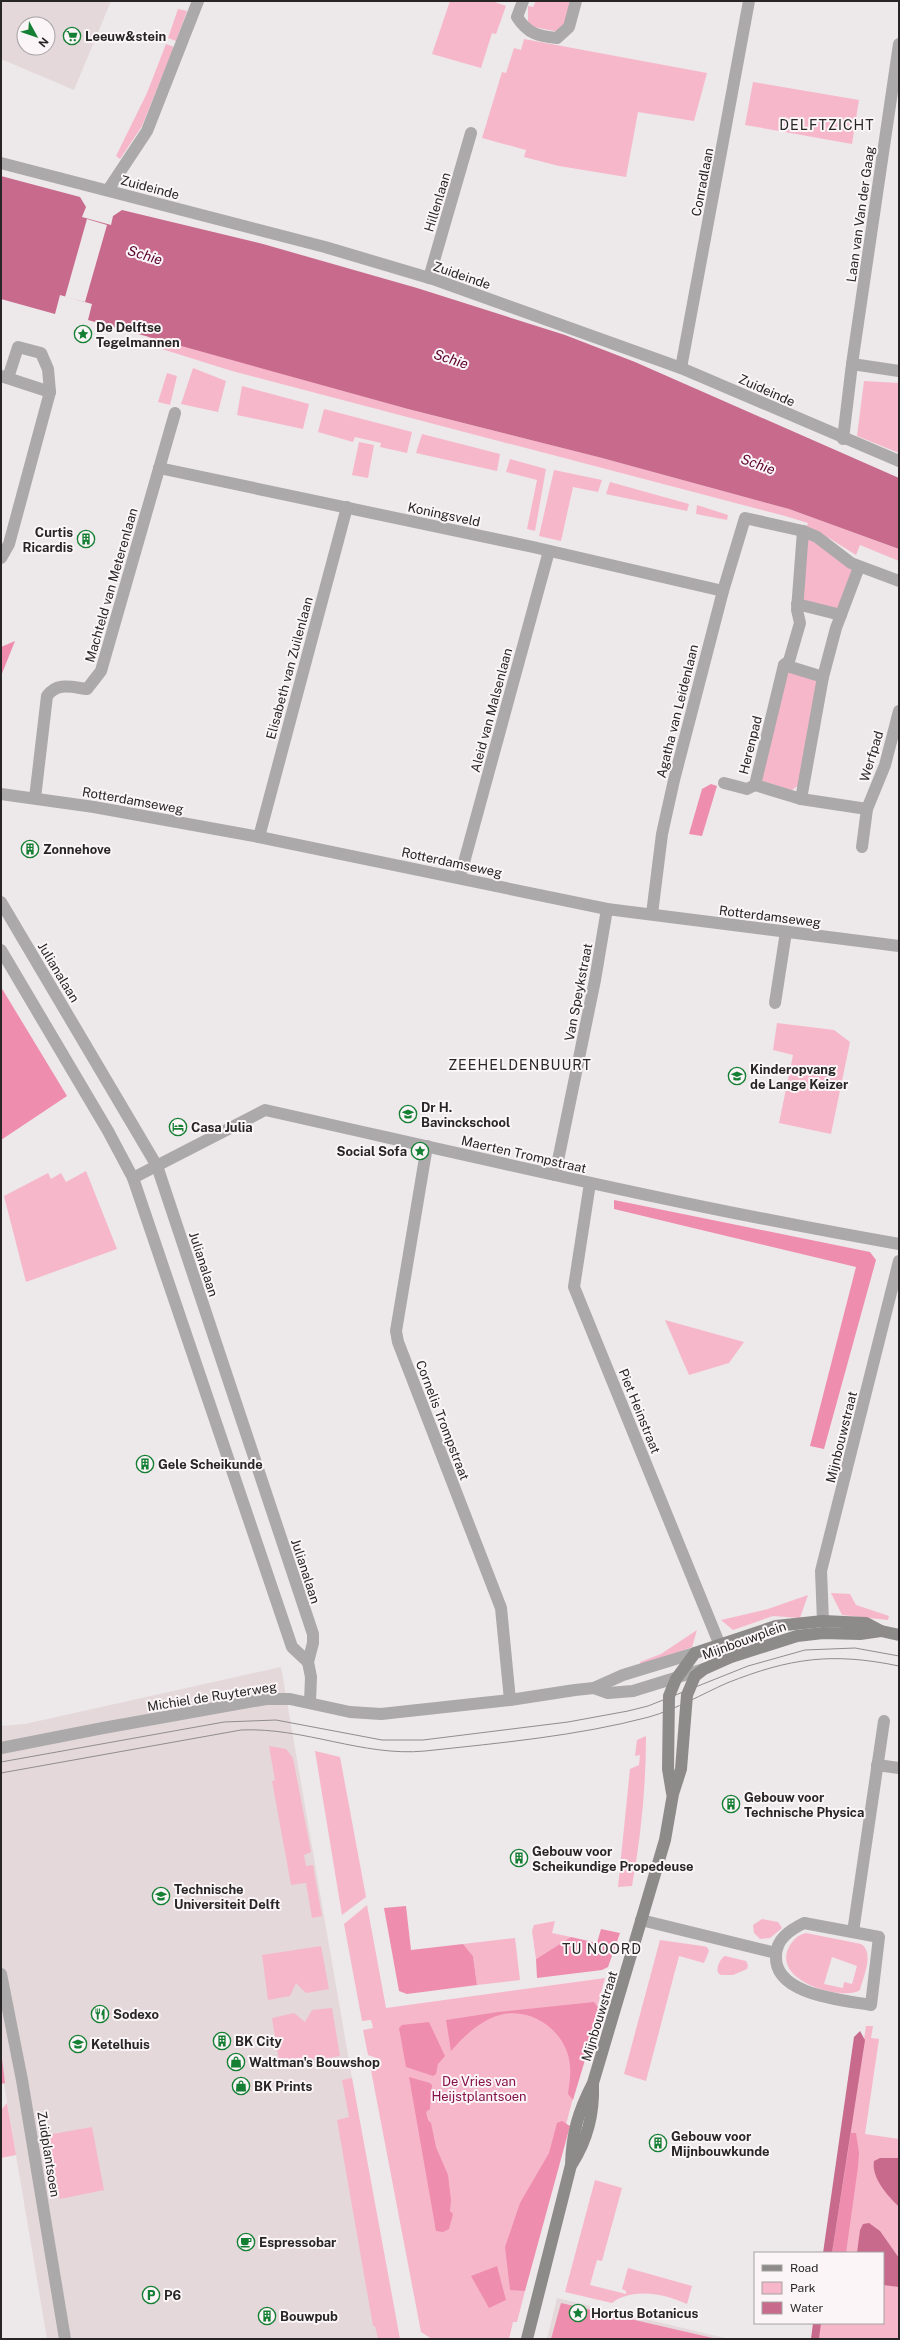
<svg xmlns="http://www.w3.org/2000/svg" width="900" height="2340" font-family="'Public Sans',sans-serif">
  <style>
    .built { fill: #e4d8da; fill-rule: evenodd }
    .green { fill: #f7b7cb; fill-rule: evenodd }
    .forest { fill: #ef8daf }
    .water { fill: #c86a8c }
    .pier { fill: #ede8ea }
    .lines { fill: none; stroke-linecap: round; stroke-linejoin: round }
    .minor { stroke: #aba9aa; stroke-width: 12 }
    .tertiary { stroke: #aba9aa; stroke-width: 12 }
    .secondary { stroke: #8d8a8a; stroke-width: 12 }
    .tram { stroke: #908c8e; stroke-width: 1 }
    .labels { text-anchor: middle; stroke-width: 4; stroke-linejoin: round; paint-order: stroke }
    .poi-label { font-size: 13px; font-weight: bold; fill: #272525; stroke: #fbf5f7; text-anchor: start }
    .street-label { font-size: 13px; fill: #272525; stroke: #fbf5f7 }
    .park-label { font-size: 13px; fill: #87124a; stroke: #fbf5f7 }
    .neighbourhood-label { font-size: 14px; letter-spacing: 1px; fill: #272525; stroke: #fbf5f7 }
    .water-label { font-size: 14px; font-style: italic; fill: #5d0330; stroke: #fbf5f7 }
  </style>
  <rect width="100%" height="100%" fill="#ede8ea"/>
  <g class="built">
    <path d="M1 1H111L74 90 1 59ZM24 24H48V48H24Z"/>
    <polygon points="281,1667 397,2339 47,2339 1,2066 1,1726 25,1724"/>
    <polygon points="557,2298 729,2339 547,2339"/>
  </g>
  <g class="green">
    <polygon points="450,1 492,1 506,6 496,34 492,33 481,68 432,54"/>
    <polygon points="536,1 570,1 565,26 559,32 534,27 528,22 528,6 533,7"/>
    <polygon points="178,9 187,11 176,41 168,38"/>
    <polygon points="524,39 707,73 694,121 638,112 626,177 559,166 524,157 526,150 482,138 502,72 506,73 514,48 521,50"/>
    <polygon points="166,44 174,47 142,126 120,159 116,156 147,93"/>
    <polygon points="753,82 859,100 852,144 745,125"/>
    <polygon points="149,336 408,409 602,458 789,509 899,549 899,561 860,545 856,555 829,538 806,528 808,523 785,516 232,371 146,344"/>
    <polygon points="193,368 226,381 218,412 181,404"/>
    <polygon points="167,373 177,376 170,405 158,402"/>
    <polygon points="864,381 899,383 899,453 857,436"/>
    <polygon points="242,386 309,404 303,429 237,415"/>
    <polygon points="324,409 412,432 407,453 380,447 381,443 355,437 353,442 318,432"/>
    <polygon points="422,434 500,454 497,471 416,453"/>
    <polygon points="359,442 374,445 368,478 352,475"/>
    <polygon points="510,459 546,469 535,531 527,529 537,480 506,472"/>
    <polygon points="554,470 602,480 598,492 573,487 561,541 539,536"/>
    <polygon points="610,482 689,504 687,511 606,494"/>
    <polygon points="697,505 728,515 727,520 696,514"/>
    <polygon points="807,538 823,545 856,570 841,610 800,599"/>
    <polygon points="787,671 818,679 799,785 792,790 759,780"/>
    <polygon points="777,1023 834,1030 850,1042 831,1134 779,1123 793,1055 773,1050"/>
    <polygon points="86,1171 117,1249 26,1282 4,1196 48,1173 51,1179 61,1173 66,1182"/>
    <polygon points="665,1320 744,1342 729,1363 689,1375"/>
    <polygon points="831,1593 850,1594 856,1605 889,1616 888,1620 842,1615"/>
    <polygon points="808,1595 800,1618 773,1616 733,1630 721,1620 768,1609"/>
    <polygon points="697,1630 692,1647 641,1666 640,1662 661,1654"/>
    <path d="M646 1736C646 1787 641 1836 632 1886L618 1887 630 1769 639 1765 640 1755 635 1756 637 1740Z"/>
    <polygon points="269,1746 286,1749 293,1758 311,1852 304,1855 306,1866 313,1865 322,1916 312,1918 306,1883 291,1885 272,1781 275,1780"/>
    <polygon points="315,1751 340,1757 366,1897 342,1915"/>
    <polygon points="367,1905 386,2008 605,1978 522,2290 525,2291 517,2322 513,2322 509,2339 432,2339 421,2332 370,2065 380,2066 379,2059 368,2055 363,2030 373,2028 371,2020 362,2021 344,1924"/>
    <polygon points="762,1919 778,1922 782,1928 770,1938 760,1939 754,1933 753,1925"/>
    <polygon points="555,1921 552,1933 571,1937 536,1959 532,1931 534,1925"/>
    <path d="M806 1933 861 1944C875 1953 863 1977 860 1990 845 2001 774 1983 788 1949 792 1941 797 1935 806 1933ZM832 1957 857 1966 852 1984 844 1982 843 1988 824 1984Z"/>
    <polygon points="515,1938 520,1980 477,1985 473,1956 463,1944"/>
    <polygon points="660,1940 702,1946 707,1947 709,1951 704,1963 679,1956 646,2081 624,2074"/>
    <polygon points="321,1946 329,1989 306,1993 296,1983 290,1996 268,2000 262,1955"/>
    <path d="M725 1956 746 1961 748 1965 747 1969 733 1975H721L718 1973C716 1967 720 1959 725 1956Z"/>
    <polygon points="332,2008 340,2056 280,2067 272,2018 294,2013 305,2022 312,2010"/>
    <polygon points="866,2026 873,2026 871,2038 879,2039 865,2134 899,2139 899,2339 817,2339 820,2323 883,2323 883,2253 832,2253"/>
    <polygon points="352,2078 400,2339 378,2339 375,2326 373,2326 337,2120 349,2117 342,2080"/>
    <polygon points="7,2103 16,2155 1,2158 1,2110"/>
    <polygon points="92,2127 104,2190 60,2199 47,2135"/>
    <path d="M595 2180 622 2188 602 2261 597 2260 590 2285 626 2294V2291L622 2289 628 2268 692 2286 687 2304C666 2294 632 2287 612 2303L565 2292Z"/>
  </g>
  <g class="forest">
    <polygon points="15,641 1,676 1,647"/>
    <polygon points="711,784 717,786 702,836 689,834 702,789"/>
    <polygon points="1,987 67,1096 1,1140"/>
    <polygon points="614,1200 870,1252 876,1260 824,1449 810,1446 856,1267 614,1209"/>
    <polygon points="406,1906 411,1950 463,1944 473,1956 477,1985 407,1994 399,1991 384,1908"/>
    <polygon points="601,1929 620,1933 608,1967 602,1970 537,1978 536,1959 571,1937 597,1943"/>
    <path d="M594 2002 600 2010 573 2100 568 2094C569 2085 571 2075 570 2066 568 2033 533 2006 500 2015 481 2020 464 2036 451 2051L446 2020 498 2012Z"/>
    <polygon points="429,2022 445,2056 438,2064 436,2074 433,2076 406,2067 399,2028 402,2025"/>
    <polygon points="1,2051 5,2083 1,2084"/>
    <polygon points="409,2077 430,2083 432,2085 430,2109 426,2112 428,2120 431,2123 436,2147 448,2175 451,2200 450,2211 453,2214 449,2229 443,2232 436,2231"/>
    <polygon points="562,2121 570,2126 525,2291 510,2290 505,2247 520,2203 549,2153 557,2123"/>
    <polygon points="851,2133 856,2133 859,2153 858,2167 846,2253 832,2253"/>
    <polygon points="497,2266 506,2300 489,2308 471,2276"/>
    <polygon points="561,2303 717,2339 551,2339"/>
  </g>
  <g class="water">
    <polygon points="1,176 80,197 86,207 82,217 111,225 113,216 122,210 263,244 417,288 565,335 635,362 899,478 899,549 789,509 602,458 408,409 88,320 92,304 60,295 55,314 1,299"/>
    <polygon points="860,2031 865,2040 832,2253 823,2253 854,2037"/>
    <path d="M880 2158H899V2207C888 2196 871 2178 874 2161Z"/>
    <polygon points="869,2223 880,2231 899,2258 899,2287 883,2285 883,2253 857,2253 860,2230 863,2224"/>
    <polygon points="813,2323 821,2323 819,2339 811,2339"/>
  </g>
  <polygon class="pier" points="87,219 107,225 85,302 65,297"/>
  <g class="lines">
    <g class="minor">
      <path d="M523 1 517 17C528 34 538 36 557 38L569 27 576 1"/>
      <polyline points="1,163 325,247 436,280 681,368 899,461"/>
      <polyline points="108,190 147,131 198,1"/>
      <polyline points="429,278 471,133"/>
      <polyline points="852,364 899,44"/>
      <polyline points="681,368 749,1"/>
      <polyline points="1,376 50,392 9,544 1,558"/>
      <polyline points="8,378 18,347 41,353 48,369 50,392"/>
      <polyline points="843,439 852,364 899,371"/>
      <polyline points="159,468 533,547 723,591"/>
      <polyline points="803,531 797,610 800,623 789,661 784,665 823,677 836,628 859,567"/>
      <polyline points="797,604 841,615"/>
      <polyline points="784,665 755,785 801,799 867,809 862,847"/>
      <polyline points="724,783 747,789 755,785"/>
      <polyline points="1,794 94,807 259,837 607,909 899,946"/>
      <path d="M35 798 47 696C57 682 71 687 87 689L101 671 175 413"/>
      <polyline points="801,799 823,677"/>
      <polyline points="867,809 885,765 899,711"/>
      <polyline points="259,837 347,507"/>
      <polyline points="460,877 549,551"/>
      <polyline points="1,902 157,1166 313,1634 313,1643 308,1662 311,1677 310,1702"/>
      <polyline points="652,914 662,834 674,780 723,591 745,518 803,531 817,537 851,563 899,581"/>
      <polyline points="1,950 108,1131 133,1178 292,1647 308,1662"/>
      <polyline points="775,1003 786,932"/>
      <polyline points="427,1146 396,1331 398,1342 501,1608 510,1700"/>
      <polyline points="555,1175 595,980 607,909"/>
      <path d="M133 1178 265 1110C476 1157 686 1207 899 1244"/>
      <polyline points="590,1183 574,1287 719,1643"/>
      <polyline points="823,1621 821,1571 899,1261"/>
      <polyline points="594,1688 623,1675 695,1653"/>
      <polyline points="1,1748 103,1728 266,1699 290,1699 350,1712 381,1714 510,1700 575,1690 594,1688 608,1693 633,1691 704,1669"/>
      <polyline points="877,1765 899,1768"/>
      <polyline points="641,1920 776,1953"/>
      <path d="M804 1923 879 1937 871 2005C843 2000 774 1995 776 1956 776 1939 790 1930 804 1923Z"/>
      <polyline points="853,1932 884,1721"/>
    </g>
    <polyline class="tertiary" points="1,1974 22,2080 65,2339"/>
    <g class="secondary">
      <polyline points="672,1793 668,1769 669,1696 676,1679 695,1653 776,1626 823,1621 866,1623 881,1631 899,1635"/>
      <path d="M572 2164C588 2139 594 2114 593 2085"/>
      <path d="M527 2339 571 2165C572 2133 578 2112 593 2083L665 1840 673 1794 681 1769 687 1695 695 1676 704 1669 731 1657 797 1636 823 1633 860 1634 881 1631"/>
    </g>
    <g class="tram">
      <polyline points="1,1762 224,1722 276,1720 382,1740 423,1740 568,1722 628,1711 648,1706 748,1666 805,1650 855,1648 899,1656"/>
      <path d="M1 1773 241 1730C304 1727 363 1757 425 1751 500 1743 577 1736 649 1717 677 1709 702 1694 727 1683 790 1658 832 1652 899 1666"/>
    </g>
  </g>
  <defs>
    <symbol id="supermarket-ring" viewBox="-11 -11 22 22"><circle r="9.5" fill="#fbf5f7" stroke="#157f34" stroke-width="1.5"/><path d="M-6-5.5h2.5l.6 2H6L4.5 2H-2.5L-4.4-4H-6ZM-1.5 3.2a1.3 1.3 0 1 0 .1 0ZM3 3.2a1.3 1.3 0 1 0 .1 0Z" fill="#157f34"/></symbol>
    <symbol id="sight-ring" viewBox="-11 -11 22 22"><circle r="9.5" fill="#fbf5f7" stroke="#157f34" stroke-width="1.5"/><path d="M0-6L1.8-2.2L6-1.7L2.9 1.2L3.7 5.4L0 3.3L-3.7 5.4L-2.9 1.2L-6-1.7L-1.8-2.2Z" fill="#157f34"/></symbol>
    <symbol id="building-ring" viewBox="-11 -11 22 22"><circle r="9.5" fill="#fbf5f7" stroke="#157f34" stroke-width="1.5"/><path d="M-4-6H4V6H1V3H-1V6H-4ZM-2.5-4.3h1.7v1.8h-1.7ZM.8-4.3h1.7v1.8H.8ZM-2.5-1h1.7V.8h-1.7ZM.8-1h1.7V.8H.8Z" fill="#157f34"/></symbol>
    <symbol id="school-ring" viewBox="-11 -11 22 22"><circle r="9.5" fill="#fbf5f7" stroke="#157f34" stroke-width="1.5"/><path d="M0-5L7-2L0 1L-7-2ZM-4 1L0 2.5L4 1V4Q0 6-4 4Z" fill="#157f34"/></symbol>
    <symbol id="hotel-ring" viewBox="-11 -11 22 22"><circle r="9.5" fill="#fbf5f7" stroke="#157f34" stroke-width="1.5"/><path d="M-6-4.5h1.5V1H6V5H4.5V3h-9V5H-6ZM-4 0a1.8 1.8 0 1 1 3.6 0ZM.5 0V-2.5h3Q6-2.5 6 0Z" fill="#157f34"/></symbol>
    <symbol id="university-ring" viewBox="-11 -11 22 22"><circle r="9.5" fill="#fbf5f7" stroke="#157f34" stroke-width="1.5"/><path d="M0-5L7-2L0 1L-7-2ZM-4 1L0 2.5L4 1V4Q0 6-4 4Z" fill="#157f34"/></symbol>
    <symbol id="restaurant-ring" viewBox="-11 -11 22 22"><circle r="9.5" fill="#fbf5f7" stroke="#157f34" stroke-width="1.5"/><path d="M-5-6h1v4h1v-4h1v4h1v-4h1v5L-1.5 .5V6h-2V.5L-5-1ZM5-6V6H3V1.5H1.5Q1.5-4 5-6Z" fill="#157f34"/></symbol>
    <symbol id="shop-ring" viewBox="-11 -11 22 22"><circle r="9.5" fill="#fbf5f7" stroke="#157f34" stroke-width="1.5"/><path d="M-5-2.5h2.3a2.7 3.5 0 0 1 5.4 0H5L5.5 6h-11ZM-1.5-2.5h3a1.5 2.3 0 0 0-3 0Z" fill="#157f34"/></symbol>
    <symbol id="cafe-ring" viewBox="-11 -11 22 22"><circle r="9.5" fill="#fbf5f7" stroke="#157f34" stroke-width="1.5"/><path d="M-5.5-4.5H6V0H3Q3 3.5 0 3.5H-2.5Q-5.5 3.5-5.5 0ZM3-3.2v2h1.7v-2ZM-6 4.5H4V6H-6Z" fill="#157f34"/></symbol>
    <symbol id="parking-ring" viewBox="-11 -11 22 22"><circle r="9.5" fill="#fbf5f7" stroke="#157f34" stroke-width="1.5"/><path d="M-3.5-5.5H1a3.5 3.5 0 0 1 0 7H-1V5.5H-3.5ZM-1-3.4V-.6H.8a1.4 1.4 0 0 0 0-2.8Z" fill="#157f34"/></symbol>
  </defs>
  <g fill-rule="evenodd">
    <use href="#supermarket-ring" x="62" y="26" width="20" height="20"/>
    <use href="#sight-ring" x="73" y="324" width="20" height="20"/>
    <use href="#building-ring" x="76" y="529" width="20" height="20"/>
    <use href="#building-ring" x="20" y="839" width="20" height="20"/>
    <use href="#school-ring" x="727" y="1066" width="20" height="20"/>
    <use href="#school-ring" x="398" y="1104" width="20" height="20"/>
    <use href="#hotel-ring" x="168" y="1117" width="20" height="20"/>
    <use href="#sight-ring" x="410" y="1141" width="20" height="20"/>
    <use href="#building-ring" x="135" y="1454" width="20" height="20"/>
    <use href="#building-ring" x="721" y="1794" width="20" height="20"/>
    <use href="#building-ring" x="509" y="1848" width="20" height="20"/>
    <use href="#university-ring" x="151" y="1886" width="20" height="20"/>
    <use href="#restaurant-ring" x="90" y="2004" width="20" height="20"/>
    <use href="#building-ring" x="212" y="2031" width="20" height="20"/>
    <use href="#university-ring" x="68" y="2034" width="20" height="20"/>
    <use href="#shop-ring" x="226" y="2052" width="20" height="20"/>
    <use href="#shop-ring" x="231" y="2076" width="20" height="20"/>
    <use href="#building-ring" x="648" y="2133" width="20" height="20"/>
    <use href="#cafe-ring" x="236" y="2232" width="20" height="20"/>
    <use href="#parking-ring" x="141" y="2285" width="20" height="20"/>
    <use href="#sight-ring" x="568" y="2303" width="20" height="20"/>
    <use href="#building-ring" x="257" y="2306" width="20" height="20"/>
  </g>
  <g class="labels">
    <g class="poi-label">
      <text x="85" y="41">Leeuw&amp;stein</text>
      <text x="96" y="332">De Delftse<tspan x="96" dy="15">Tegelmannen</tspan></text>
      <text x="73" y="537" text-anchor="end">Curtis<tspan x="73" dy="15">Ricardis</tspan></text>
      <text x="43" y="854">Zonnehove</text>
      <text x="750" y="1074">Kinderopvang<tspan x="750" dy="15">de Lange Keizer</tspan></text>
      <text x="421" y="1112">Dr H.<tspan x="421" dy="15">Bavinckschool</tspan></text>
      <text x="191" y="1132">Casa Julia</text>
      <text x="407" y="1156" text-anchor="end">Social Sofa</text>
      <text x="158" y="1469">Gele Scheikunde</text>
      <text x="744" y="1802">Gebouw voor<tspan x="744" dy="15">Technische Physica</tspan></text>
      <text x="532" y="1856">Gebouw voor<tspan x="532" dy="15">Scheikundige Propedeuse</tspan></text>
      <text x="174" y="1894">Technische<tspan x="174" dy="15">Universiteit Delft</tspan></text>
      <text x="113" y="2019">Sodexo</text>
      <text x="235" y="2046">BK City</text>
      <text x="91" y="2049">Ketelhuis</text>
      <text x="249" y="2067">Waltman's Bouwshop</text>
      <text x="254" y="2091">BK Prints</text>
      <text x="671" y="2141">Gebouw voor<tspan x="671" dy="15">Mijnbouwkunde</tspan></text>
      <text x="259" y="2247">Espressobar</text>
      <text x="164" y="2300">P6</text>
      <text x="591" y="2318">Hortus Botanicus</text>
      <text x="280" y="2321">Bouwpub</text>
    </g>
    <g class="street-label">
      <text transform="translate(702 182) rotate(-79)" y="5">Conradlaan</text>
      <text transform="translate(150 187) rotate(15)" y="5">Zuideinde</text>
      <text transform="translate(437 202) rotate(-73)" y="5">Hillenlaan</text>
      <text transform="translate(860 214) rotate(-82)" y="5">Laan van Van der Gaag</text>
      <text transform="translate(462 275) rotate(19)" y="5">Zuideinde</text>
      <text transform="translate(767 390) rotate(24)" y="5">Zuideinde</text>
      <text transform="translate(444 514) rotate(12)" y="5">Koningsveld</text>
      <text transform="translate(111 585) rotate(-74)" y="5">Machteld van Meterenlaan</text>
      <text transform="translate(289 668) rotate(-75)" y="5">Elisabeth van Zuilenlaan</text>
      <text transform="translate(491 710) rotate(-75)" y="5">Aleid van Malsenlaan</text>
      <text transform="translate(677 711) rotate(-76)" y="5">Agatha van Leidenlaan</text>
      <text transform="translate(750 745) rotate(-76)" y="5">Herenpad</text>
      <text transform="translate(871 756) rotate(-73)" y="5">Werfpad</text>
      <text transform="translate(133 800) rotate(10)" y="5">Rotterdamseweg</text>
      <text transform="translate(452 862) rotate(12)" y="5">Rotterdamseweg</text>
      <text transform="translate(770 916) rotate(7)" y="5">Rotterdamseweg</text>
      <text transform="translate(59 972) rotate(59)" y="5">Julianalaan</text>
      <text transform="translate(578 992) rotate(-79)" y="5">Van Speykstraat</text>
      <text transform="translate(524 1154) rotate(13)" y="5">Maerten Trompstraat</text>
      <text transform="translate(204 1264) rotate(72)" y="5">Julianalaan</text>
      <text transform="translate(640 1411) rotate(68)" y="5">Piet Heinstraat</text>
      <text transform="translate(443 1420) rotate(69)" y="5">Cornelis Trompstraat</text>
      <text transform="translate(841 1437) rotate(-76)" y="5">Mijnbouwstraat</text>
      <text transform="translate(306 1571) rotate(72)" y="5">Julianalaan</text>
      <text transform="translate(744 1640) rotate(-20)" y="5">Mijnbouwplein</text>
      <text transform="translate(212 1696) rotate(-9)" y="5">Michiel de Ruyterweg</text>
      <text transform="translate(599 2016) rotate(-73)" y="5">Mijnbouwstraat</text>
      <text transform="translate(49 2154) rotate(81)" y="5">Zuidplantsoen</text>
    </g>
    <g class="park-label">
      <text x="479" y="2086">De Vries van<tspan x="479" dy="15">Heijstplantsoen</tspan></text>
    </g>
    <g class="neighbourhood-label">
      <text x="827" y="130">DELFTZICHT</text>
      <text x="520" y="1070">ZEEHELDENBUURT</text>
      <text x="602" y="1954">TU NOORD</text>
    </g>
    <g class="water-label">
      <text transform="translate(145 255) rotate(17)" y="5">Schie</text>
      <text transform="translate(451 359) rotate(18)" y="5">Schie</text>
      <text transform="translate(758 464) rotate(20)" y="5">Schie</text>
    </g>
  </g>
  <rect width="900" height="2340" fill="none" stroke="#272525" stroke-width="4"/>
  <rect x="754" y="2252" width="130" height="72" fill="#fbf5f7" stroke="#a6a2a3"/>
  <rect x="762" y="2265" width="20" height="6" fill="#8d8a8a" stroke="#a6a2a3"/>
  <text x="790" y="2272" font-size="12" fill="#272525">Road</text>
  <rect x="762" y="2282" width="20" height="12" fill="#f7b7cb" stroke="#a6a2a3"/>
  <text x="790" y="2292" font-size="12" fill="#272525">Park</text>
  <rect x="762" y="2302" width="20" height="12" fill="#c86a8c" stroke="#a6a2a3"/>
  <text x="790" y="2312" font-size="12" fill="#272525">Water</text>
  <g transform="translate(36 36) rotate(130)"><circle r="19" fill="#fbf5f7" stroke="#a6a2a3"/>
  <path d="M0-3L7 15L0 10L-7 15Z" fill="#157f34"/>
  <text y="-6" font-size="11" font-weight="bold" text-anchor="middle" fill="#272525">N</text>
  </g>
</svg>
